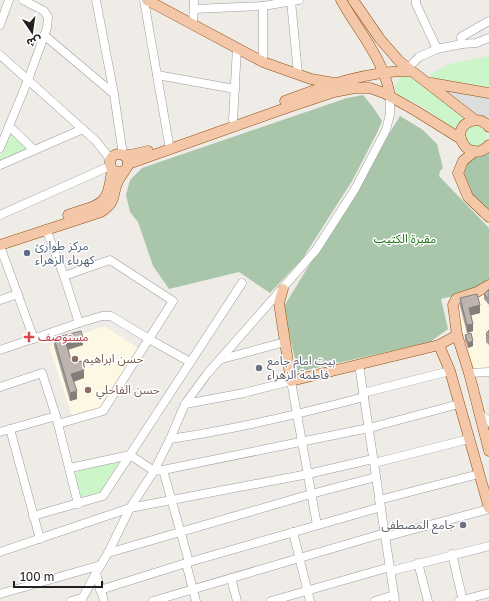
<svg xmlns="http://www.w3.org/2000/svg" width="489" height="601" font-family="'Golos Text','Noto Sans Arabic',sans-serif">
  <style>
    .residential { fill: #dedddd }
    .education { fill: #fcf8e3 }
    .cemetery { fill: #aac6aa }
    .park { fill: #ccf5c9 }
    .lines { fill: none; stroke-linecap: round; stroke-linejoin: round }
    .minor-casing { stroke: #9d9d9d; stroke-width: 9 }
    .major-casing { stroke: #8e4f0e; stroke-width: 11 }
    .minor { stroke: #fff; stroke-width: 8 }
    .major { stroke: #f4c7a8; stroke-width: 10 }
    .wall { fill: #a39b97 }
    .shaded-wall { fill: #847e7b }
    .building { fill: #bdb4b0; stroke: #847e7b }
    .service-dot { fill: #5c6f8a; stroke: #fff; stroke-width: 1.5 }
    .health-dot { fill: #e0444e; stroke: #fff; stroke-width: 1.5 }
    .education-dot { fill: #8d6e63; stroke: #fff; stroke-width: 1.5 }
    .worship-dot { fill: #6b7280; stroke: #fff; stroke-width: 1.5 }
    .labels { text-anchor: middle; stroke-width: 3; stroke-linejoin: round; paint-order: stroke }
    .park-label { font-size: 12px; fill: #1d7616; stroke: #fff }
    .service-label { font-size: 12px; fill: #4e5e75; stroke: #fff; text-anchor: start }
    .health-label { font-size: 12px; fill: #be3a42; stroke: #fff; text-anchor: start }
    .education-label { font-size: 12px; fill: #785e54; stroke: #fff; text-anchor: start }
    .worship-label { font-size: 12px; fill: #5b616d; stroke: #fff; text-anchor: start }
  </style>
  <rect width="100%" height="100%" fill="#efebe7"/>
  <polygon class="residential" points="432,83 489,93 489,123 485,123"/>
  <g class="education">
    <polygon points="489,290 489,368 472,368 457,307 459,303"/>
    <polygon points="105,326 139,349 101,409 72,416 49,346"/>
  </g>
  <g class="cemetery">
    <polygon points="363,95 373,107 382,121 378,131 352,181 303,258 270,293 239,272 169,289 153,266 138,222 130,212 126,195 130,180 142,168 347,98"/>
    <polygon points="400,116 423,130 437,144 443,168 440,171 439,176 489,228 489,280 470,292 441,299 448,329 430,342 298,372 283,308"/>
    <polygon points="489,150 489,217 462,185 463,161"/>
  </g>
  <g class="park">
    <polygon points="489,56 489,87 436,79 429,75 449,64"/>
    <polygon points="401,77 407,77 414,79 466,119 460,123 456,130 418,104 400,97 395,90 396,83"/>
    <circle cx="476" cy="136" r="11"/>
    <polygon points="11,131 27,149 0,160 0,157"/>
    <polygon points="121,459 100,494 81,498 74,470"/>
  </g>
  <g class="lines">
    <defs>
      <g id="minor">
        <polyline points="96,0 114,94 123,155"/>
        <polyline points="144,0 169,144"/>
        <polyline points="416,0 416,4 437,49"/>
        <polyline points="291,1 298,74"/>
        <polyline points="263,6 263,62"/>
        <polyline points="194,9 263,6 299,0"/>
        <polyline points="0,25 9,0"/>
        <polyline points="193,25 194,0"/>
        <polyline points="44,35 114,94"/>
        <polyline points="462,44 461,37 489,21"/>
        <polyline points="0,55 96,141 111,160"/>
        <polyline points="408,68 419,57 437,49 462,44 476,43 489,38"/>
        <polyline points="157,75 235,89"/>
        <polyline points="233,120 237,48"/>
        <polyline points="9,126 34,150"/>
        <polyline points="0,148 28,80 47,28 48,17 44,11 23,0"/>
        <polyline points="0,165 83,129"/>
        <polyline points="0,215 110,166"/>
        <polyline points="46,229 64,276 79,323"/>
        <polyline points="0,246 34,339"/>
        <polyline points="0,300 18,294"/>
        <polyline points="0,350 79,323 102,316 111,316 149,339 190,362"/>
        <polyline points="222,359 285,342"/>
        <polyline points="359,365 395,601"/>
        <polyline points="469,373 489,372"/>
        <polyline points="0,387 42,373 56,416 78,504"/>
        <polyline points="363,393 450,371"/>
        <polyline points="185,404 244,393 291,381 317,525"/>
        <polyline points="479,413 489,422"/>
        <polyline points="58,424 103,411 173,301 110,260 64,276"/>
        <polyline points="10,429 40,539"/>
        <polyline points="0,432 56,416"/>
        <path d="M170 439C236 429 300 414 364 397"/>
        <polyline points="374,463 469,439"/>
        <polyline points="70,468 130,455 154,471 163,470 369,428 459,404"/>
        <polyline points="163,470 189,562"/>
        <polyline points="379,500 479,474"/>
        <polyline points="33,516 103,496 242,283"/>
        <polyline points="293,532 310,601"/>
        <polyline points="385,537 489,509"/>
        <polyline points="0,552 130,508 308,474 373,459"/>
        <polyline points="108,553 311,494 376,477"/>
        <polyline points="452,554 463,601"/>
        <polyline points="186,563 196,601"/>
        <polyline points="418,563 428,601"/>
        <polyline points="391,571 489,546"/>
        <polyline points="96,573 104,601"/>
        <polyline points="231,578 237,601"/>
        <polyline points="100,590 186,563 381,507"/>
        <polyline points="0,594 101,565"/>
        <polyline points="71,601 82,598"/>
        <polyline points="81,601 96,573 108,553 130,508 154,471 170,439 185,404 207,374 316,250 355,189 386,130 390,114 390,96"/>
        <polyline points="153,601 385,533"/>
        <polyline points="271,601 390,567"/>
        <polyline points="375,601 394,595"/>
        <polyline points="459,601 489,593"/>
      </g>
      <g id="major">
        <polyline points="147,0 263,62 311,79 334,83"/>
        <path d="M341 0C359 32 384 59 390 96"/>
        <polyline points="353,0 380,39 399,61 475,120"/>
        <polyline points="431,83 489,93"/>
        <path d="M285 101C325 86 367 71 410 71"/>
        <path d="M489 127C485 122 479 119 472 121 446 128 469 167 489 145"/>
        <polyline points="475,151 463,161 458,173 468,197 489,217"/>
        <circle cx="119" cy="163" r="9"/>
        <polyline points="123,155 130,155 148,151"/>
        <polyline points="128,164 286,108 334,92 355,88 370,88 384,93 416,111 461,139"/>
        <path d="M68 215C102 203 108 207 112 169"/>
        <path d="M0 245 101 212C118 200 111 197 118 181 120 177 123 174 125 170"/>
        <polyline points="283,289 279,303 291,381 439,345 457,335 453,305 456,299 477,292 489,285"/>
        <polyline points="457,335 469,373 489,451"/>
        <polyline points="439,345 450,371 489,508"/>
      </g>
    </defs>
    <use href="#minor" class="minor-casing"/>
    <use href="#major" class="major-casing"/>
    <use href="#minor" class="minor"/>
    <use href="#major" class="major"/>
  </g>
  <g class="wall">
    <polygon points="489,289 489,305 484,299 484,294"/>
    <polygon points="460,298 480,313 471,315 473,331 467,333 460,306"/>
    <polygon points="489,330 489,345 486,342 486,334"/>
    <polygon points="465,335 473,346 468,348 465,340"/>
    <polygon points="54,338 83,345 68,350 72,363 84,378 74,382 77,399 70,401 54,346"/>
  </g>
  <g class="shaded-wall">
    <polygon points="480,305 480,313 469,316 469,308"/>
    <polygon points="473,324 473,331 467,333 467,325"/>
    <polygon points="83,338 83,345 66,350 66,343"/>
    <polygon points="473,341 473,346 468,348 468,343"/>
    <polygon points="84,370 84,378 71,382 71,374"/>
    <polygon points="77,391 77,399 70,401 70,393"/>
  </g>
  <g class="building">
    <polygon points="489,289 489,299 484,294"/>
    <polygon points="477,294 480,305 469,308 473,324 467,325 460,298"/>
    <polygon points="489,330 489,337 486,334"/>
    <polygon points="81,331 83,338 66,343 72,363 81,361 84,370 71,374 77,391 70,393 54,338"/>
    <polygon points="471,333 473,341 468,343 465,335"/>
  </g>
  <circle class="service-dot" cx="27" cy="253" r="4"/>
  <path class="health-dot" d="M27 331h4v4h4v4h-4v4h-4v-4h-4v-4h4z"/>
  <g class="education-dot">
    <circle cx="75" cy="359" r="4"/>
    <circle cx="88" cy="390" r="4"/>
  </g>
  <g class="worship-dot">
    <circle cx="259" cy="368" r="4"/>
    <circle cx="463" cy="525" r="4"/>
  </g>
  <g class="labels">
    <g class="park-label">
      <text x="405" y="243">مقبرة الكتيب</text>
    </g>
    <g class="service-label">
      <text x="35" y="250">مركز طوارئ<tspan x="35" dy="14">كهرباء الزهراء</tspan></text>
    </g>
    <g class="health-label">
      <text x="38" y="341">مستوصف</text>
    </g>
    <g class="education-label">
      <text x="83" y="363">حسن ابراهيم</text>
      <text x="96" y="394">حسن الفاحلي</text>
    </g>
    <g class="worship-label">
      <text x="267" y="365">بيت امام جامع<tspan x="267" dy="14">فاطمة الزهراء</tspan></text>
      <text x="455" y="529" text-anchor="end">جامع المصطفى</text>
    </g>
  </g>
  <g transform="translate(32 32) rotate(167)" stroke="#ffffff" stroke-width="3" paint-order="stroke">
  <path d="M0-3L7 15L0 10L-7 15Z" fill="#202020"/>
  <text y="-6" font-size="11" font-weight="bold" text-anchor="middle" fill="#202020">ش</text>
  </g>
  <path d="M14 581v6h88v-6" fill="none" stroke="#202020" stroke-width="2"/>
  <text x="20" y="581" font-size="12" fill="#202020" stroke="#ffffff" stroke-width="3" paint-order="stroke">100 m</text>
</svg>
